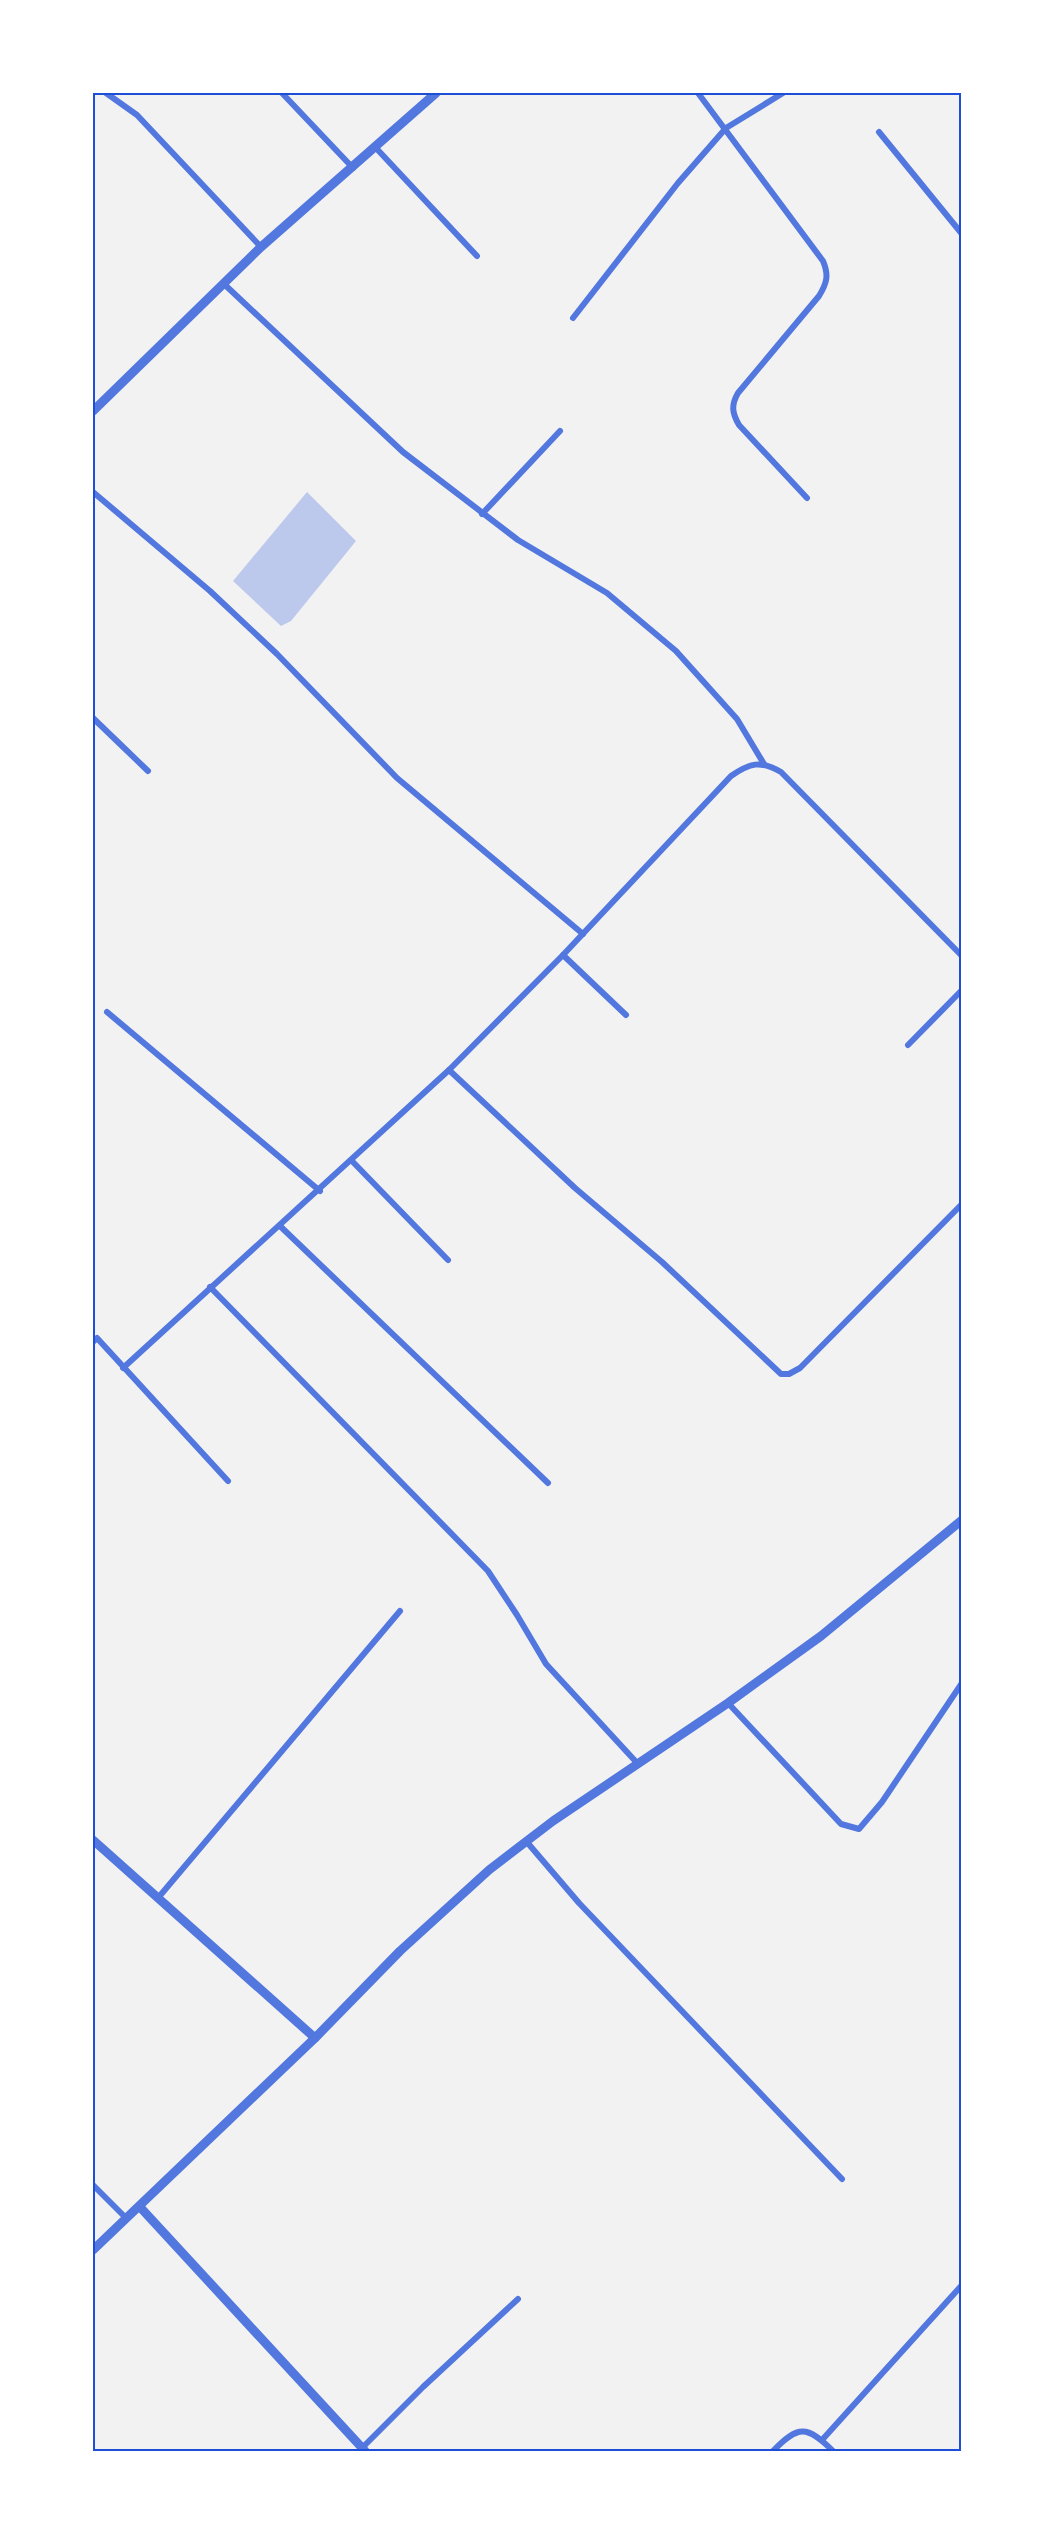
<svg xmlns="http://www.w3.org/2000/svg" width="1055" height="2544" font-family="'Exo 2',sans-serif">
  <style>
    .building { fill: #bdc9ec }
    .lines { fill: none; stroke-linecap: round; stroke-linejoin: round }
    .minor { stroke: #5277de; stroke-width: 6 }
    .tertiary { stroke: #5277de; stroke-width: 9 }
    .neatline { fill: none; stroke: #1d4ed8; stroke-width: 2 }
  </style>
  <rect width="100%" height="100%" fill="#f2f2f2"/>
  <polygon class="building" points="307,492 356,541 291,621 281,626 233,581"/>
  <g class="lines">
    <g class="minor">
      <polyline points="106,93 137,115 261,247"/>
      <polyline points="282,93 353,168"/>
      <path d="M698 93 823 261C829 275 827 283 819 296L738 393C731 405 732 413 739 425L807 498"/>
      <polyline points="879,132 962,234"/>
      <polyline points="376,148 477,256"/>
      <polyline points="224,284 403,452 518,540 607,593 676,651 737,719 764,764"/>
      <polyline points="573,318 678,183 726,128 783,93"/>
      <polyline points="93,492 210,591 277,654 397,778 583,934"/>
      <polyline points="482,514 560,431"/>
      <polyline points="93,718 148,771"/>
      <polyline points="563,955 626,1015"/>
      <polyline points="107,1012 320,1191"/>
      <polyline points="908,1045 962,990"/>
      <polyline points="449,1070 575,1188 662,1262 781,1374 789,1374 800,1368 962,1204"/>
      <polyline points="352,1161 448,1260"/>
      <polyline points="280,1226 548,1483"/>
      <polyline points="210,1287 488,1571 517,1615 546,1664 638,1764"/>
      <polyline points="93,1342 97,1338 228,1481"/>
      <path d="M123 1368 449 1070 563 955 731 776C750 763 760 760 781 772L962 956"/>
      <polyline points="728,1703 841,1824 859,1829 882,1802 962,1683"/>
      <polyline points="526,1841 579,1903 842,2179"/>
      <polyline points="158,1898 400,1611"/>
      <polyline points="93,2185 127,2219"/>
      <polyline points="822,2440 962,2285"/>
      <polyline points="362,2448 423,2387 518,2299"/>
      <path d="M773 2451C798 2425 807 2425 833 2451"/>
    </g>
    <g class="tertiary">
      <polyline points="93,411 261,247 436,93"/>
      <polyline points="93,1840 315,2038"/>
      <polyline points="140,2207 365,2451"/>
      <polyline points="93,2250 315,2038 400,1951 489,1870 553,1821 728,1703 821,1636 962,1520"/>
    </g>
  </g>
  <rect width="1055" height="2544" fill="none" stroke="#ffffff" stroke-width="189"/>
  <rect x="94" y="94" width="866" height="2356" class="neatline"/>
</svg>
